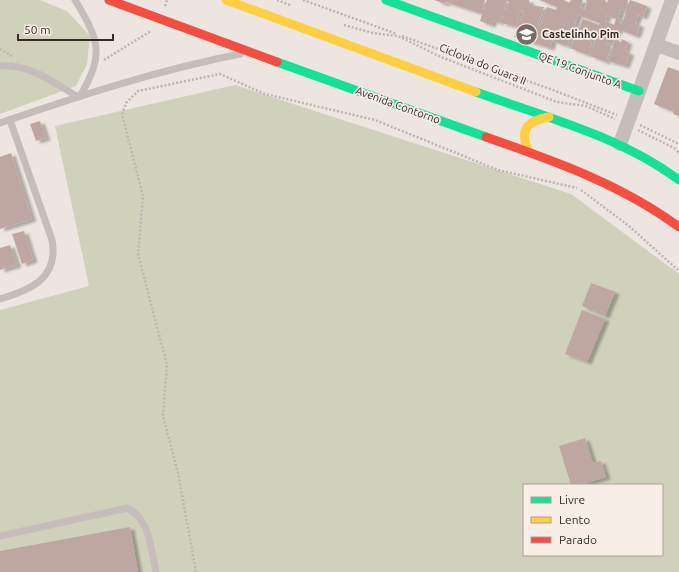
<svg xmlns="http://www.w3.org/2000/svg" width="679" height="572" font-family="Ubuntu,sans-serif">
  <style>
    .green { fill: #cfd1ba; fill-rule: evenodd }
    .building { fill: #bfa7a1; fill-rule: evenodd; filter: url(#shadow) }
    .lines { fill: none; stroke-linecap: round; stroke-linejoin: round }
    .path { stroke: #beb5b1; stroke-width: 2.5; stroke-dasharray: 2 2; stroke-linecap: butt }
    .lane { stroke: #c5bdb9; stroke-width: 7 }
    .street { stroke: #c5bdb9; stroke-width: 14 }
    .fast { stroke: #16e098; stroke-width: 9 }
    .slow { stroke: #ffcf43; stroke-width: 9 }
    .jam { stroke: #f24e42; stroke-width: 9 }
    .labels { text-anchor: middle; stroke-width: 3.5; stroke-linejoin: round; paint-order: stroke }
    .poi-label { font-size: 11px; font-weight: bold; fill: #362a27; stroke: #f9eee6; text-anchor: start }
    .street-label { font-size: 11px; fill: #362a27; stroke: #f9eee6 }
  </style>
  <defs>
    <filter id="shadow"><feDropShadow dx="4.5" dy="2.5" stdDeviation="1" flood-color="#0004"/></filter>
  </defs>
  <rect width="100%" height="100%" fill="#ece5e0"/>
  <g class="green">
    <polygon points="0,0 40,0 67,11 90,36 87,64 76,86 0,114"/>
    <path d="M235 85 571 194 679 274V572H0V310L89 286 55 126ZM524 485H662V555H524Z"/>
  </g>
  <g class="building">
    <path d="M434 0H485L482 8 484 9 487 0H529V2L535 6 544 7 538 25 540 26 547 7 556 10 557 7 539 0H564L569 3 571 0H583L580 7 585 9 587 1 585 0H605L607 3 608 0H628L625 10 621 9 618 18 621 19 620 24H622L630 0 647 6 643 17 638 15 635 23 640 25 636 36 618 29 612 44 607 43 606 45 611 47 606 62 590 56 598 32H596L594 38H591L590 42 592 43 588 55 570 48 583 19 599 25 600 23 578 15 567 46 555 42 553 39 550 48 514 37 518 27 501 23 504 17 501 16 499 23 493 20 491 25 480 21 482 14 446 2 445 4ZM507 1 509 2 506 10 504 9ZM521 10 524 11 520 21 517 20ZM607 15 616 19 614 25 605 21Z"/>
    <polygon points="622,39 628,42 625,51 630,53 625,66 608,61 615,40 621,42"/>
    <polygon points="668,67 679,71 679,116 673,114 674,112 654,104"/>
    <polygon points="40,121 46,138 36,141 30,124"/>
    <polygon points="11,153 32,219 0,229 0,157"/>
    <polygon points="24,231 33,260 22,264 12,234"/>
    <polygon points="10,245 17,265 0,270 0,248"/>
    <polygon points="591,283 615,292 605,316 582,306"/>
    <polygon points="582,310 605,319 587,362 565,354"/>
    <polygon points="585,438 593,463 601,461 606,477 580,485 571,485 559,446"/>
    <polygon points="130,527 138,572 0,572 0,551"/>
  </g>
  <g class="lines">
    <g class="path">
      <polyline points="277,0 290,5"/>
      <polyline points="303,0 397,34"/>
      <polyline points="165,6 167,0"/>
      <polyline points="344,25 373,33 398,36 441,57 557,102 586,106 615,119"/>
      <polyline points="402,36 553,90 617,115"/>
      <polyline points="0,49 12,56"/>
      <polyline points="104,60 151,31"/>
      <polyline points="640,125 679,144"/>
      <polyline points="638,130 674,148 679,153"/>
      <polyline points="581,190 629,226 679,271"/>
      <polyline points="196,572 178,473 163,416 167,365 138,254 143,196 122,114 126,103 138,91 220,74 265,94 375,120 498,170 577,188"/>
    </g>
    <g class="lane">
      <path d="M75 0C99 40 105 54 80 96"/>
      <path d="M0 66C28 63 55 83 78 97"/>
      <path d="M0 123C79 96 158 70 240 54"/>
      <path d="M0 299C31 290 59 278 52 240L10 120"/>
      <path d="M0 536 127 508C150 518 151 550 156 572"/>
    </g>
    <g class="street">
      <polyline points="657,45 679,53"/>
      <polyline points="620,144 672,0"/>
    </g>
    <g class="fast">
      <polyline points="386,0 639,91"/>
      <polyline points="277,62 486,137"/>
      <path d="M476 92C545 117 620 136 679 180"/>
    </g>
    <g class="slow">
      <polyline points="226,0 476,92"/>
      <path d="M529 152C518 130 527 121 549 117"/>
    </g>
    <g class="jam">
      <polyline points="109,0 277,62"/>
      <path d="M486 137C554 161 621 184 679 227"/>
    </g>
  </g>
  <defs>
    <symbol id="school-disc" viewBox="-11 -11 22 22"><circle r="9.5" fill="#766b68" stroke="#f9eee6"/><path d="M0-5L7-2L0 1L-7-2ZM-4 1L0 2.5L4 1V4Q0 6-4 4Z" fill="#fff"/></symbol>
  </defs>
  <g fill-rule="evenodd">
    <use href="#school-disc" x="514" y="22" width="25" height="25"/>
  </g>
  <g class="labels">
    <g class="poi-label">
      <text x="542" y="38">Castelinho Pim</text>
    </g>
    <g class="street-label">
      <text transform="translate(483 64) rotate(22)" y="4">Ciclovia do Guara II</text>
      <text transform="translate(580 70) rotate(20)" y="4">QE 19 Conjunto A</text>
      <text transform="translate(398 105) rotate(20)" y="4">Avenida Contorno</text>
    </g>
  </g>
  <rect x="523" y="484" width="140" height="72" fill="#f9eee6" stroke="#aba09a"/>
  <rect x="531" y="497" width="20" height="6" fill="#16e098" stroke="#aba09a"/>
  <text x="559" y="504" font-size="12" fill="#362a27">Livre</text>
  <rect x="531" y="517" width="20" height="6" fill="#ffcf43" stroke="#aba09a"/>
  <text x="559" y="524" font-size="12" fill="#362a27">Lento</text>
  <rect x="531" y="537" width="20" height="6" fill="#f24e42" stroke="#aba09a"/>
  <text x="559" y="544" font-size="12" fill="#362a27">Parado</text>
  <path d="M18 34v6h95v-6" fill="none" stroke="#362a27" stroke-width="2"/>
  <text x="24" y="34" font-size="12" fill="#362a27" stroke="#f9eee6" stroke-width="3" paint-order="stroke">50 m</text>
</svg>
